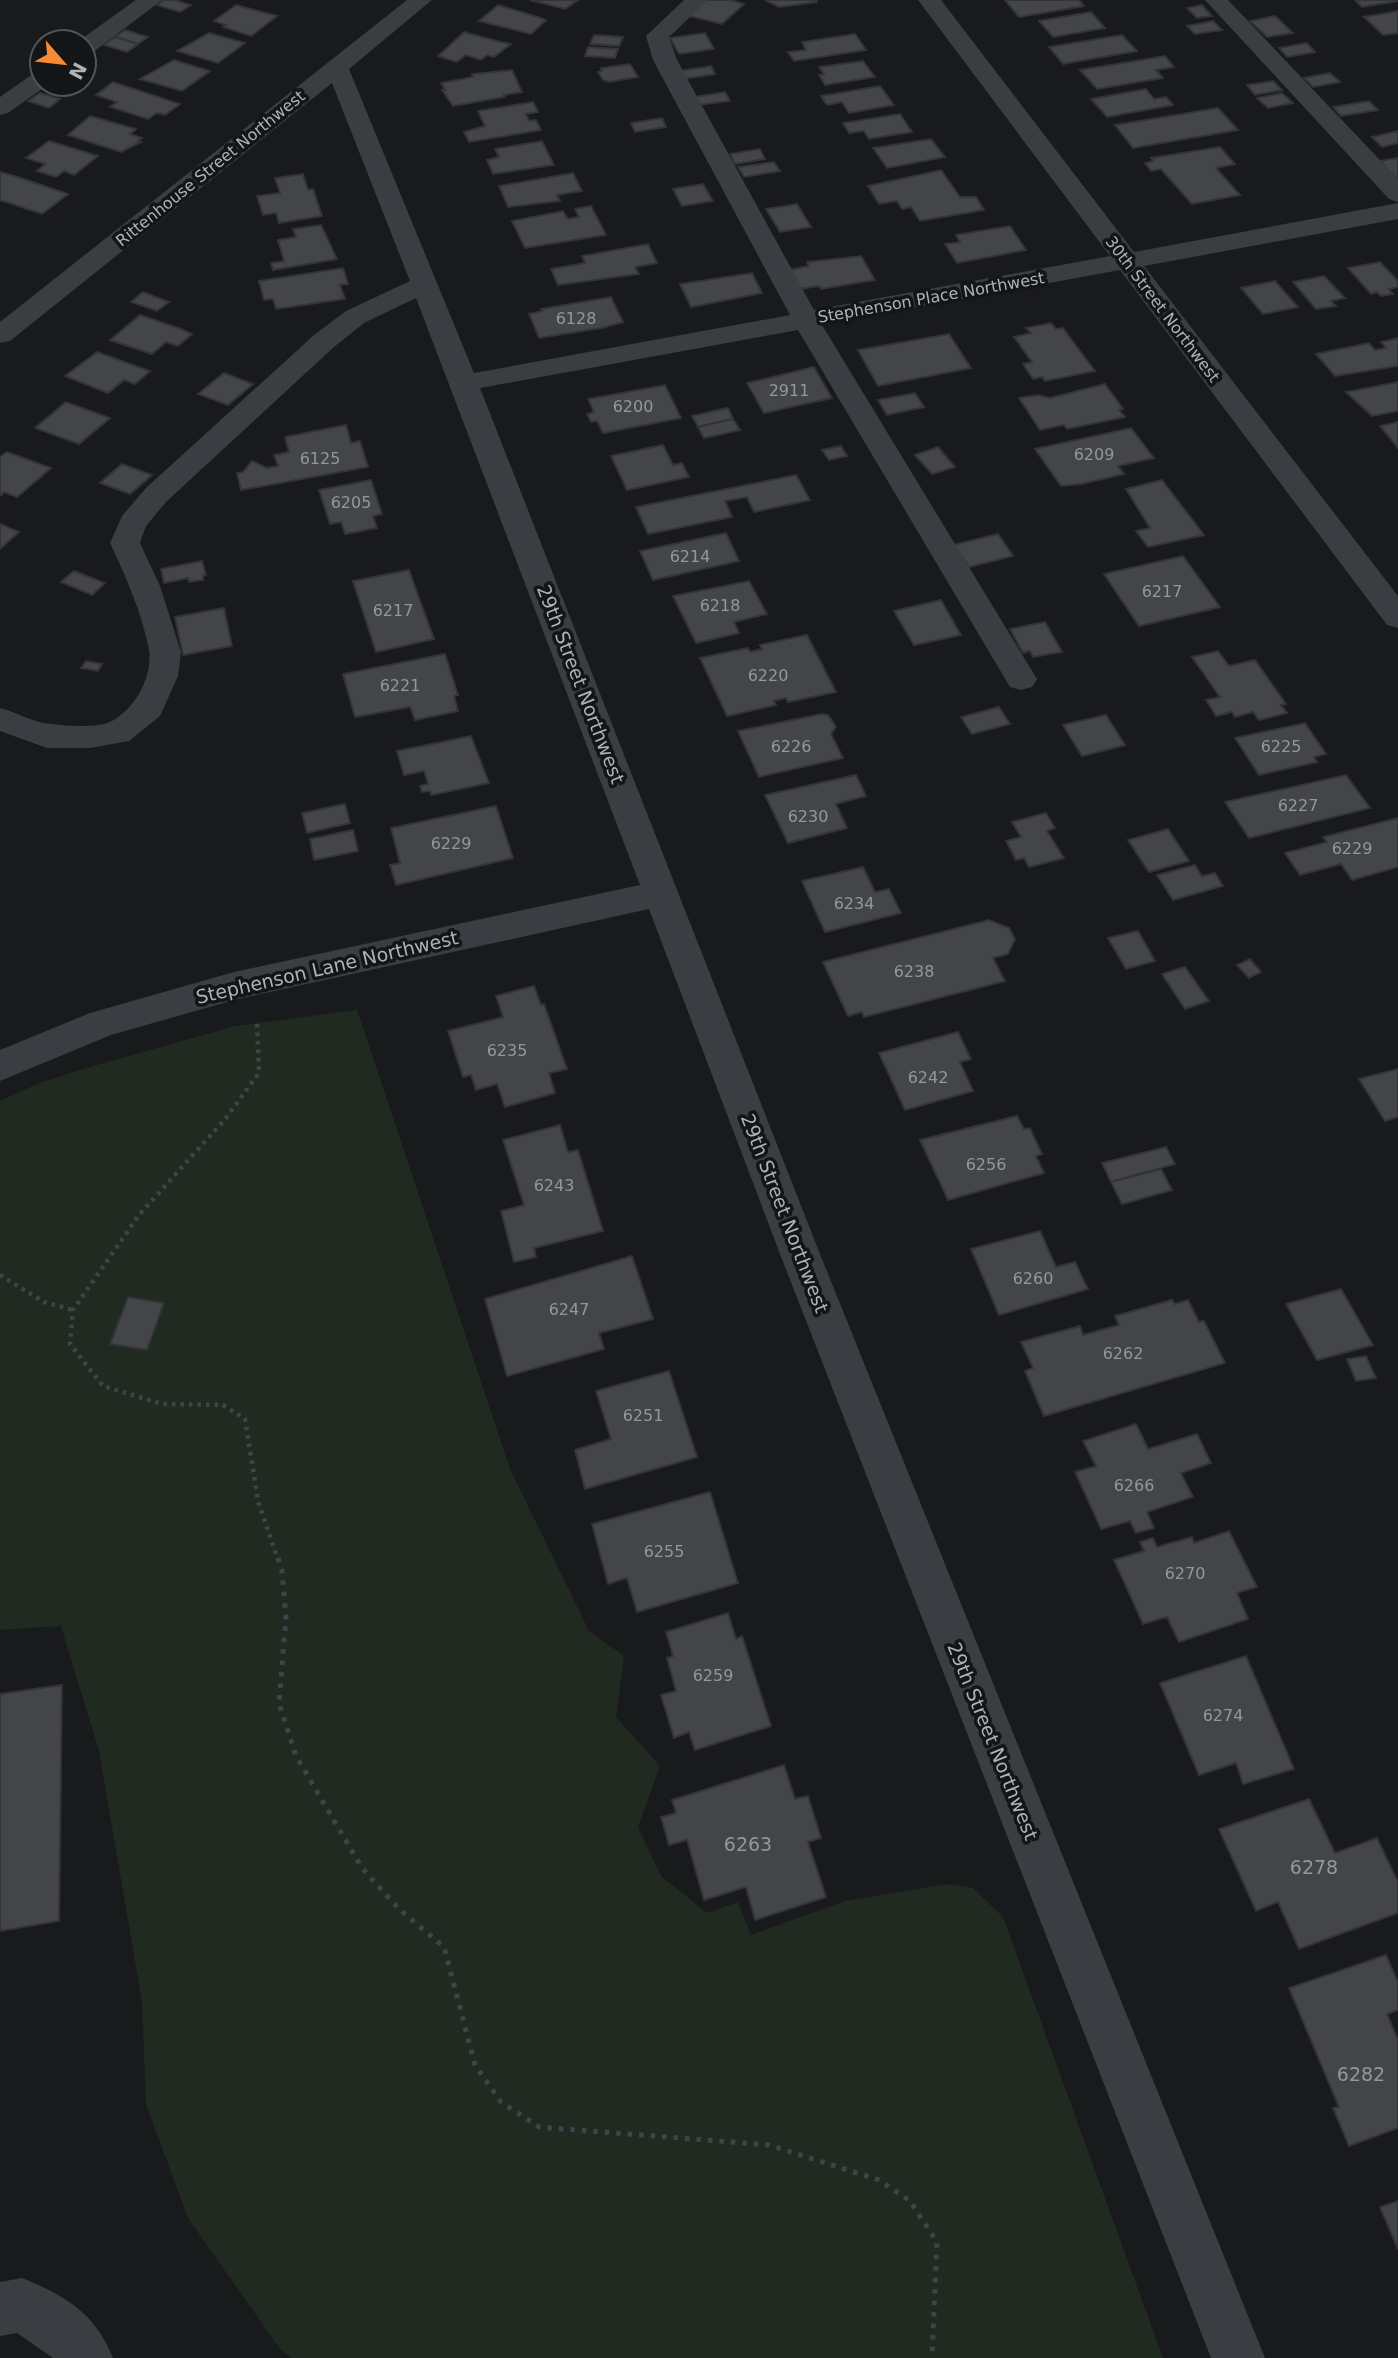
<svg xmlns="http://www.w3.org/2000/svg" width="1398" height="2358" font-family="'DejaVu Sans',sans-serif">
  <style>
    .green { fill: #212a21 }
    .building { fill: #434549; stroke: #333438; stroke-width: 2 }
    .lines { fill: none; stroke-linecap: round; stroke-linejoin: round }
    .path-far1 { stroke: #404448; stroke-width: 4.5; stroke-dasharray: 3.5 5; stroke-linecap: butt }
    .path { stroke: #404448; stroke-width: 5; stroke-dasharray: 4.5 7; stroke-linecap: butt }
    .minor { fill: #3a3d41; fill-rule: evenodd }
    .labels { text-anchor: middle; stroke-width: 7; stroke-linejoin: round; paint-order: stroke }
    .far-street-label { font-size: 16px; fill: #abb4bb; stroke: #141517 }
    .number-label { font-size: 16px; fill: #91989e }
    .street-label { font-size: 19px; fill: #abb4bb; stroke: #141517 }
    .near-number-label { font-size: 19px; fill: #91989e }
  </style>
  <rect width="100%" height="100%" fill="#191a1c"/>
  <polygon class="green" points="357,1010 510,1469 589,1631 624,1656 616,1717 660,1766 638,1827 661,1876 707,1913 738,1902 751,1935 845,1901 946,1884 973,1888 1003,1917 1163,2358 292,2358 280,2349 188,2218 146,2104 142,2002 99,1751 61,1626 0,1630 0,1101 37,1084 86,1068 235,1026"/>
  <g class="building">
    <polygon points="164,0 175,0 191,5 180,12 157,5"/>
    <polygon points="530,0 578,0 565,9"/>
    <polygon points="706,0 730,0 744,4 722,24 689,16"/>
    <polygon points="765,0 816,0 817,2 779,7"/>
    <polygon points="1005,0 1079,0 1084,6 1019,17"/>
    <polygon points="1355,0 1398,0 1398,1 1362,7"/>
    <polygon points="236,5 277,16 251,36 223,27 226,25 214,21"/>
    <polygon points="498,5 538,17 546,20 531,34 479,21"/>
    <polygon points="1202,5 1212,16 1197,18 1187,8"/>
    <polygon points="1398,11 1398,33 1383,35 1364,17"/>
    <polygon points="1091,12 1105,28 1053,37 1039,21"/>
    <polygon points="1275,16 1293,33 1267,37 1250,21"/>
    <polygon points="1213,21 1222,30 1195,34 1187,26"/>
    <polygon points="125,30 148,37 138,44 115,37"/>
    <polygon points="464,32 500,42 511,44 494,57 487,55 481,60 466,55 457,62 438,56"/>
    <polygon points="209,33 245,43 218,63 177,51"/>
    <polygon points="705,33 714,49 679,54 670,38"/>
    <polygon points="855,34 866,50 794,61 788,52 806,50 802,42"/>
    <polygon points="594,35 623,37 619,46 590,44"/>
    <polygon points="1122,35 1137,51 1063,64 1049,47"/>
    <polygon points="115,37 138,44 127,52 104,45"/>
    <polygon points="1307,43 1315,52 1287,57 1279,48"/>
    <polygon points="588,47 618,49 615,58 585,56"/>
    <polygon points="1165,56 1174,67 1156,70 1163,78 1097,89 1080,70"/>
    <polygon points="174,60 210,71 182,91 140,79"/>
    <polygon points="863,61 875,77 825,85 819,75 824,74 819,67"/>
    <polygon points="630,64 638,77 609,82 603,80 598,72 602,71 601,68"/>
    <polygon points="711,66 715,74 684,79 679,71"/>
    <polygon points="512,70 522,92 504,95 505,97 453,106 442,90 445,90 441,83 473,77 472,74"/>
    <polygon points="1330,73 1340,82 1313,87 1304,78"/>
    <polygon points="1273,81 1282,90 1255,95 1247,85"/>
    <polygon points="113,82 180,104 165,115 157,113 148,119 110,107 117,102 96,95"/>
    <polygon points="880,86 894,105 849,113 842,102 827,105 821,96"/>
    <polygon points="1146,89 1154,99 1166,97 1173,105 1107,117 1091,99"/>
    <polygon points="725,92 730,101 698,105 694,97"/>
    <polygon points="40,93 60,99 49,108 28,101"/>
    <polygon points="1282,93 1293,103 1268,108 1257,98"/>
    <polygon points="1369,101 1378,110 1341,116 1333,107"/>
    <polygon points="533,102 538,112 526,114 529,121 536,120 541,130 469,142 464,132 485,126 478,111"/>
    <polygon points="1218,108 1238,130 1133,148 1115,125"/>
    <polygon points="900,114 912,132 869,139 864,131 849,133 843,123"/>
    <polygon points="90,116 136,129 130,134 142,138 138,141 141,142 121,152 68,135"/>
    <polygon points="662,118 666,127 635,132 631,123"/>
    <polygon points="1398,131 1398,143 1382,147 1372,137"/>
    <polygon points="931,139 945,157 887,168 873,148"/>
    <polygon points="49,141 98,156 74,175 64,171 56,177 37,171 45,164 26,158"/>
    <polygon points="542,141 554,165 493,174 487,160 499,157 495,149"/>
    <polygon points="1220,147 1235,164 1216,168 1240,195 1192,204 1161,169 1151,171 1145,163 1153,161 1151,158"/>
    <polygon points="760,149 765,159 735,164 730,154"/>
    <polygon points="1398,158 1398,178 1396,178 1380,161"/>
    <polygon points="774,162 780,171 744,177 738,167"/>
    <polygon points="941,170 960,197 976,197 984,210 920,221 911,207 902,209 897,201 879,204 868,186"/>
    <polygon points="0,172 21,178 68,194 42,214 0,200"/>
    <polygon points="573,173 582,191 557,195 560,201 508,207 499,186"/>
    <polygon points="303,174 308,190 313,189 322,216 279,223 276,213 263,215 257,196 280,193 275,178"/>
    <polygon points="703,184 713,201 682,206 673,189"/>
    <polygon points="797,204 811,227 780,232 766,209"/>
    <polygon points="591,206 606,235 525,248 512,221 563,211 568,219 579,217 575,209"/>
    <polygon points="321,225 337,259 273,270 271,263 284,261 278,240 296,237 293,229"/>
    <polygon points="1010,226 1026,250 957,263 945,244 960,242 956,235"/>
    <polygon points="648,244 657,263 635,267 639,274 558,285 551,269 585,263 582,256"/>
    <polygon points="861,256 875,280 821,289 819,286 800,289 789,270 809,266 807,262"/>
    <polygon points="1380,262 1398,281 1398,287 1389,289 1393,294 1381,296 1377,292 1371,294 1348,268"/>
    <polygon points="343,268 348,284 340,285 345,299 276,309 273,299 264,300 259,281"/>
    <polygon points="752,273 762,293 691,307 680,284"/>
    <polygon points="1324,276 1345,298 1331,301 1336,306 1316,309 1293,282"/>
    <polygon points="1275,281 1298,307 1263,314 1241,288"/>
    <polygon points="143,292 169,302 157,311 131,302"/>
    <polygon points="611,297 623,322 602,328 539,338 529,314 542,311 541,309"/>
    <polygon points="140,315 181,329 192,334 178,346 166,342 152,354 110,340"/>
    <polygon points="1051,323 1056,329 1063,328 1095,371 1045,381 1042,377 1033,379 1023,364 1032,362 1014,337 1031,333 1026,328"/>
    <polygon points="949,334 971,368 878,386 858,350"/>
    <polygon points="1398,338 1398,366 1335,376 1316,354 1369,343 1375,350 1386,348 1381,342"/>
    <polygon points="97,352 150,371 135,384 124,380 108,393 65,376"/>
    <polygon points="814,367 832,398 764,413 747,383"/>
    <polygon points="224,373 253,384 228,405 198,394"/>
    <polygon points="1398,382 1398,411 1372,416 1346,392"/>
    <polygon points="1105,384 1123,409 1119,410 1125,417 1067,429 1064,425 1040,430 1019,398 1038,395 1050,398"/>
    <polygon points="665,385 681,418 603,433 597,421 591,422 587,414 594,412 588,399"/>
    <polygon points="915,393 924,407 887,415 878,400"/>
    <polygon points="66,402 110,418 79,444 35,428"/>
    <polygon points="728,408 733,419 698,427 692,416"/>
    <polygon points="733,419 740,430 704,438 698,427"/>
    <polygon points="1398,422 1398,448 1380,426"/>
    <polygon points="346,425 351,443 360,441 368,467 241,490 237,473 243,472 252,461 267,468 278,466 274,455 289,452 285,437"/>
    <polygon points="1131,428 1154,458 1118,466 1124,474 1081,484 1061,486 1035,449"/>
    <polygon points="663,445 673,465 682,463 689,477 627,490 611,456"/>
    <polygon points="841,446 847,456 829,460 822,450"/>
    <polygon points="938,447 955,467 932,474 915,455"/>
    <polygon points="7,452 51,468 17,497 4,492 0,496 0,457"/>
    <polygon points="122,464 152,475 130,494 100,483"/>
    <polygon points="796,475 810,500 754,512 747,497 725,501 732,517 648,534 636,507"/>
    <polygon points="371,480 382,514 373,516 377,528 345,534 341,522 330,524 319,490"/>
    <polygon points="1162,480 1204,535 1148,547 1136,531 1150,528 1126,489"/>
    <polygon points="0,524 19,532 0,549"/>
    <polygon points="726,533 739,561 653,580 640,551"/>
    <polygon points="998,534 1013,556 969,567 953,545"/>
    <polygon points="1183,556 1220,607 1139,626 1104,574"/>
    <polygon points="202,561 206,575 203,576 203,580 189,582 188,578 164,583 161,569"/>
    <polygon points="409,570 434,639 376,652 353,581"/>
    <polygon points="74,571 105,583 92,595 61,582"/>
    <polygon points="749,581 767,614 734,622 739,633 696,643 673,596"/>
    <polygon points="941,600 961,635 914,645 894,611"/>
    <polygon points="224,608 232,646 183,655 175,617"/>
    <polygon points="1045,622 1062,652 1033,657 1030,651 1023,653 1010,629"/>
    <polygon points="807,635 836,692 788,702 786,698 774,701 776,705 727,716 700,658 748,648 750,652 762,649 760,645"/>
    <polygon points="1218,651 1229,666 1255,660 1286,704 1281,705 1287,713 1259,720 1253,712 1235,717 1232,712 1216,716 1206,700 1220,697 1192,657"/>
    <polygon points="445,654 458,695 454,696 458,711 415,720 410,707 355,717 343,674"/>
    <polygon points="86,661 102,664 98,671 81,668"/>
    <polygon points="999,707 1010,724 972,734 961,717"/>
    <polygon points="822,714 828,715 836,727 831,734 843,758 759,777 738,731"/>
    <polygon points="1106,715 1125,745 1082,756 1063,725"/>
    <polygon points="1305,723 1326,754 1314,757 1317,762 1259,775 1235,738"/>
    <polygon points="471,736 489,783 431,795 430,791 422,792 420,786 428,784 424,771 404,775 397,751"/>
    <polygon points="856,775 866,796 836,804 847,828 788,843 765,795"/>
    <polygon points="1346,775 1370,808 1249,838 1225,802"/>
    <polygon points="345,804 350,823 307,833 302,813"/>
    <polygon points="496,806 513,858 396,885 390,865 400,863 391,828"/>
    <polygon points="1046,813 1055,828 1047,831 1064,858 1029,867 1024,858 1016,860 1006,841 1021,837 1012,822"/>
    <polygon points="1398,818 1398,867 1352,880 1341,864 1300,875 1285,853 1327,842 1323,837"/>
    <polygon points="1168,829 1189,861 1149,872 1128,840"/>
    <polygon points="353,830 358,851 314,860 310,839"/>
    <polygon points="1195,865 1202,876 1215,873 1223,886 1173,900 1157,875"/>
    <polygon points="863,867 875,892 889,889 901,913 825,932 802,881"/>
    <polygon points="989,920 1009,928 1015,939 1008,954 993,958 1005,981 864,1017 862,1012 848,1016 823,962"/>
    <polygon points="1138,931 1155,961 1126,969 1108,938"/>
    <polygon points="1250,959 1261,972 1249,978 1237,965"/>
    <polygon points="1185,967 1209,1001 1185,1009 1162,974"/>
    <polygon points="534,986 541,1005 544,1004 567,1069 549,1073 555,1093 505,1107 497,1084 476,1090 471,1075 463,1077 448,1031 503,1017 496,996"/>
    <polygon points="958,1032 971,1059 960,1062 973,1091 905,1110 879,1053"/>
    <polygon points="1398,1069 1398,1117 1385,1121 1359,1079"/>
    <polygon points="1017,1116 1024,1129 1030,1128 1042,1154 1036,1156 1044,1173 948,1200 920,1140"/>
    <polygon points="560,1125 568,1152 578,1150 603,1231 534,1248 536,1257 514,1262 501,1211 524,1205 503,1140"/>
    <polygon points="1166,1147 1175,1164 1111,1182 1102,1163"/>
    <polygon points="1161,1169 1172,1190 1122,1204 1111,1182"/>
    <polygon points="1040,1231 1056,1267 1075,1262 1088,1289 999,1315 971,1249"/>
    <polygon points="632,1256 653,1319 599,1333 604,1349 507,1376 485,1299"/>
    <polygon points="1341,1289 1373,1345 1317,1360 1286,1304"/>
    <polygon points="128,1297 164,1303 147,1350 110,1344"/>
    <polygon points="1172,1300 1175,1304 1188,1300 1199,1322 1204,1321 1225,1363 1044,1416 1025,1371 1033,1368 1021,1342 1080,1326 1083,1335 1119,1325 1115,1316"/>
    <polygon points="1366,1356 1376,1378 1356,1381 1347,1359"/>
    <polygon points="669,1371 697,1457 585,1489 575,1450 611,1439 596,1391"/>
    <polygon points="1136,1424 1148,1449 1197,1434 1211,1463 1181,1473 1193,1497 1147,1512 1154,1528 1136,1533 1130,1521 1101,1529 1075,1472 1096,1466 1083,1441"/>
    <polygon points="710,1492 738,1583 637,1612 627,1578 608,1584 592,1524"/>
    <polygon points="1229,1531 1257,1587 1237,1593 1248,1619 1179,1642 1167,1617 1143,1624 1114,1560 1144,1551 1140,1542 1153,1538 1157,1547 1192,1537 1194,1543"/>
    <polygon points="728,1613 736,1639 742,1636 771,1726 695,1750 689,1732 674,1738 661,1695 676,1691 667,1658 673,1656 666,1632"/>
    <polygon points="1246,1656 1294,1769 1243,1784 1236,1763 1199,1775 1160,1683"/>
    <polygon points="62,1685 59,1921 0,1931 0,1694"/>
    <polygon points="784,1765 795,1799 808,1796 821,1838 808,1842 826,1897 755,1920 746,1887 704,1900 687,1840 669,1845 661,1817 676,1813 672,1800"/>
    <polygon points="1309,1799 1335,1853 1377,1838 1398,1882 1398,1913 1299,1949 1278,1902 1256,1911 1219,1829"/>
    <polygon points="1386,1955 1398,1982 1398,2010 1387,2014 1398,2040 1398,2128 1349,2146 1333,2108 1339,2107 1289,1988"/>
    <polygon points="1398,2201 1398,2249 1380,2207"/>
  </g>
  <g class="lines">
    <g class="path-far1">
      <polyline points="257,1024 259,1073 226,1118 139,1215 73,1310 70,1344 103,1386 162,1404 223,1405 245,1419 258,1501 278,1560"/>
      <polyline points="0,1275 44,1302 73,1310"/>
    </g>
    <polyline class="path" points="278,1558 282,1571 286,1618 279,1703 296,1756 362,1868 399,1909 444,1947 475,2065 501,2102 539,2127 769,2145 879,2180 910,2201 937,2242 932,2358"/>
    <g class="minor">
      <polygon points="136,0 162,0 92,53 84,55 84,42 77,42"/>
      <path d="M407 0H432L349 69 474 373 790 315 653 60 646 36 684 0H708L669 37 677 60 814 310 1110 256 918 0H941L1134 252 1398 203V219L1144 266 1398 596V628L1387 625 1120 270 822 325 1037 679 1032 687 1021 690 1010 687 798 330 480 388 820 1254 1265 2358H1211L780 1254 649 909 234 1000 111 1035 0 1081V1050L90 1013 234 972 640 885 416 298 364 323 334 347 166 502 146 526 140 543 160 586 181 652 178 676 160 716 129 741 90 748H47L0 731V708C16 712 34 723 51 724 67 726 96 728 110 722 135 710 153 676 149 650 142 613 126 577 110 543L122 516 146 488 314 335 346 311 410 281 332 83 10 341 0 343V322Z"/>
      <polygon points="1205,0 1228,0 1398,179 1398,202 1389,199"/>
      <polygon points="42,71 42,84 49,84 8,113 0,115 0,97 34,73"/>
      <path d="M22 2278C66 2296 95 2313 113 2358H53L17 2333 0 2336V2282Z"/>
    </g>
  </g>
  <g class="labels">
    <g class="far-street-label">
      <text transform="translate(210 168) rotate(-39)" y="6">Rittenhouse Street Northwest</text>
      <text transform="translate(931 297) rotate(-10)" y="6">Stephenson Place Northwest</text>
      <text transform="translate(1163 309) rotate(53)" y="6">30th Street Northwest</text>
    </g>
    <g class="number-label">
      <text x="576" y="324">6128</text>
      <text x="789" y="396">2911</text>
      <text x="633" y="412">6200</text>
      <text x="1094" y="460">6209</text>
      <text x="320" y="464">6125</text>
      <text x="351" y="508">6205</text>
      <text x="690" y="562">6214</text>
      <text x="1162" y="597">6217</text>
      <text x="720" y="611">6218</text>
      <text x="393" y="616">6217</text>
      <text x="768" y="681">6220</text>
      <text x="400" y="691">6221</text>
      <text x="791" y="752">6226</text>
      <text x="1281" y="752">6225</text>
      <text x="1298" y="811">6227</text>
      <text x="808" y="822">6230</text>
      <text x="451" y="849">6229</text>
      <text x="1352" y="854">6229</text>
      <text x="854" y="909">6234</text>
      <text x="914" y="977">6238</text>
      <text x="507" y="1056">6235</text>
      <text x="928" y="1083">6242</text>
      <text x="986" y="1170">6256</text>
      <text x="554" y="1191">6243</text>
      <text x="1033" y="1284">6260</text>
      <text x="569" y="1315">6247</text>
      <text x="1123" y="1359">6262</text>
      <text x="643" y="1421">6251</text>
      <text x="1134" y="1491">6266</text>
      <text x="664" y="1557">6255</text>
      <text x="1185" y="1579">6270</text>
      <text x="713" y="1681">6259</text>
      <text x="1223" y="1721">6274</text>
    </g>
    <g class="street-label">
      <text transform="translate(581 684) rotate(69)" y="7">29th Street Northwest</text>
      <text transform="translate(327 967) rotate(-13)" y="7">Stephenson Lane Northwest</text>
      <text transform="translate(785 1213) rotate(69)" y="7">29th Street Northwest</text>
      <text transform="translate(993 1741) rotate(68)" y="7">29th Street Northwest</text>
    </g>
    <g class="near-number-label">
      <text x="748" y="1851">6263</text>
      <text x="1314" y="1874">6278</text>
      <text x="1361" y="2081">6282</text>
    </g>
  </g>
  <g transform="translate(63 63) rotate(118)"><circle r="33" fill="#141517" stroke="#505559" stroke-width="2"/>
  <path d="M0-5L12 26L0 18L-12 26Z" fill="#f78b35"/>
  <text y="-10" font-size="19" font-weight="bold" text-anchor="middle" fill="#abb4bb">N</text>
  </g>
</svg>
